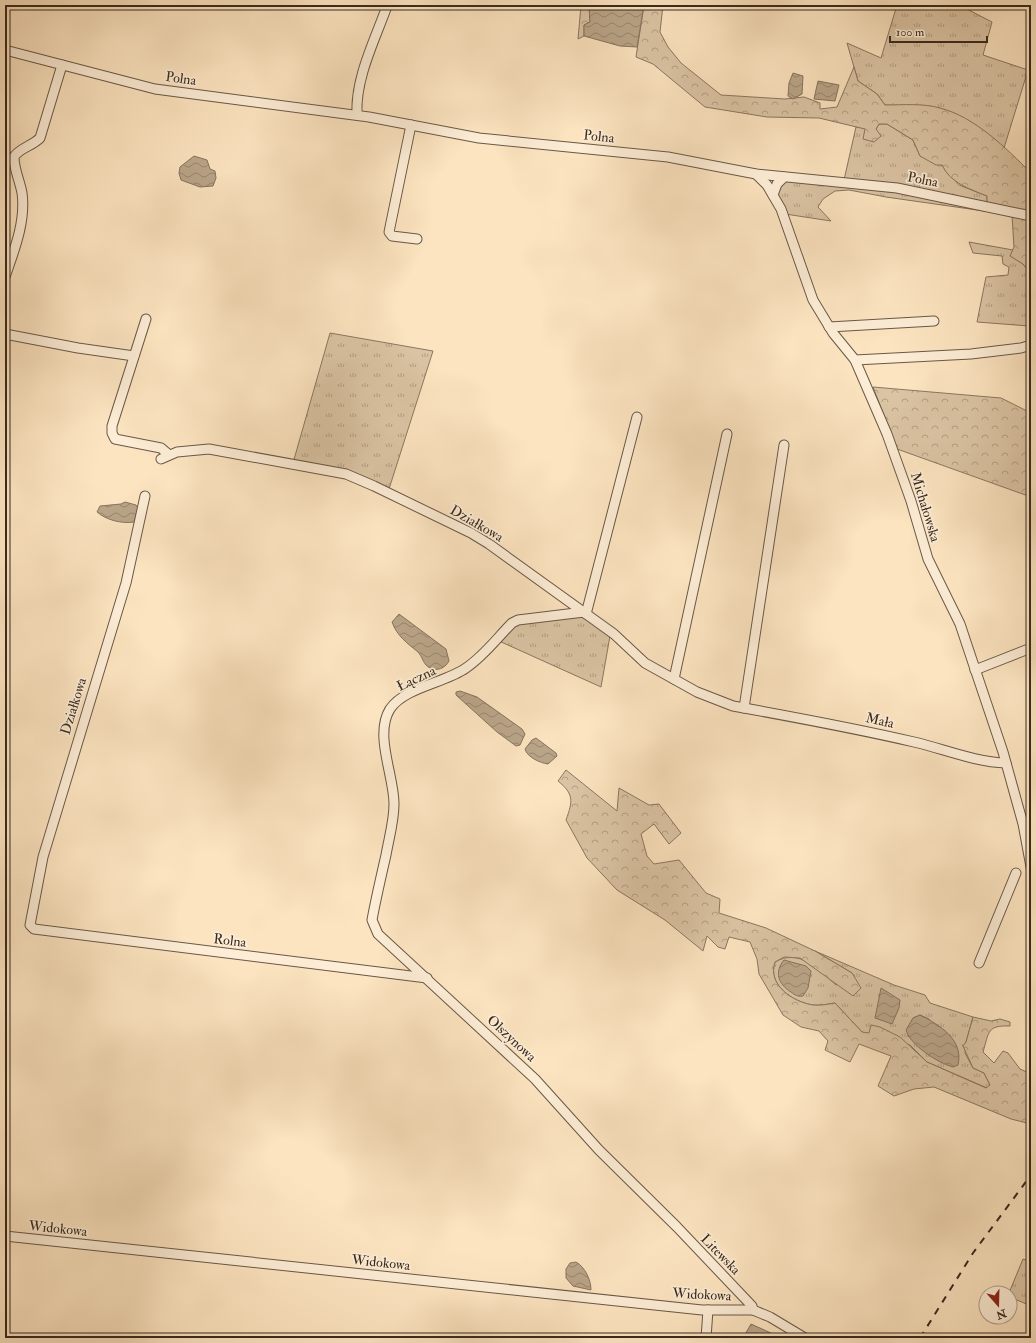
<svg xmlns="http://www.w3.org/2000/svg" width="1036" height="1343" font-family="'IM FELL Double Pica',serif">
  <style>
    .grass { fill: url(#grass-tufts); stroke: #8a7761; fill-rule: evenodd }
    .forest { fill: url(#forest-crowns); stroke: #8a7761 }
    .water { fill: url(#water-waves); stroke: #86745e }
    .lines { fill: none; stroke-linecap: round; stroke-linejoin: round }
    .minor-casing { stroke: #6a5846; stroke-width: 11 }
    .minor { stroke: #fdedd6; stroke-width: 9 }
    .rail { stroke: #392a1e; stroke-width: 2; stroke-dasharray: 7 7; stroke-linecap: butt }
    .labels { text-anchor: middle; stroke-width: 3.5; stroke-linejoin: round; paint-order: stroke }
    .street-label { font-size: 14px; fill: #392a1e; stroke: #fdedd6 }
  </style>
  <defs>
    <pattern id="grass-tufts" width="24" height="20" patternUnits="userSpaceOnUse"><rect width="24" height="20" fill="#dbc4a4"/><path d="M3 7l-1-3M5 7V3M7 7l1-3M15 17l-1-3M17 17v-4M19 17l1-3" fill="none" stroke="#b39f85"/></pattern>
    <pattern id="forest-crowns" width="20" height="18" patternUnits="userSpaceOnUse"><rect width="20" height="18" fill="#dbc4a4"/><path d="M2 6a3 3 0 1 1 6 0M12 15a3 3 0 1 1 6 0" fill="none" stroke="#b39f85"/></pattern>
    <pattern id="water-waves" width="16" height="10" patternUnits="userSpaceOnUse"><rect width="16" height="10" fill="#baa589"/><path d="M0 5q4-4 8 0t8 0" fill="none" stroke="#98876f"/></pattern>
  </defs>
  <rect width="100%" height="100%" fill="#fce4c0"/>
  <filter id="stains"><feTurbulence type="fractalNoise" baseFrequency=".005" numOctaves="4"/><feColorMatrix values="0 0 0 0 .2 0 0 0 0 .09 0 0 0 0 .02 0 0 0 .5 -.17"/></filter>
  <radialGradient id="worn" r=".72"><stop offset=".6" stop-color="#630" stop-opacity="0"/><stop offset="1" stop-color="#630" stop-opacity=".3"/></radialGradient>
  <g class="grass">
    <polygon points="897,5 959,5 992,22 983,55 1028,70 1004,148 939,108 885,105 877,94 858,81 847,43 881,58"/>
    <polygon points="879,124 887,124 913,140 920,156 942,165 959,185 987,196 987,203 844,180 856,127 876,129"/>
    <polygon points="786,179 896,191 1012,215 886,197 849,190 835,191 823,199 818,207 831,221 785,214 777,197 781,184"/>
    <polygon points="969,242 1013,250 1011,256 1023,264 1031,274 1031,342 1029,326 977,322 986,277 1008,275 1009,267 1003,264 1002,256 973,253"/>
    <polygon points="330,333 433,351 389,489 293,463"/>
    <polygon points="583,615 610,636 601,687 499,641 518,623"/>
    <path d="M815 951 894 985 925 995 930 1003 973 1017 966 1042 965 1053 973 1068 984 1073 990 1085 987 1088 927 1062 910 1045 862 1032 835 1003C828 1004 820 1006 813 1005 793 1002 767 985 775 962 799 948 818 969 836 985L852 973ZM920 1015 929 1019 935 1058 908 1036 913 1018Z"/>
    <polygon points="1023,1259 1031,1262 1031,1306 1010,1297 1009,1293"/>
  </g>
  <g class="forest">
    <polygon points="581,5 589,5 590,22 584,25 584,36 578,39"/>
    <path d="M644 5H663L660 32 668 47 681 63 721 95 785 99 804 97 820 103V109L837 107 854 67 858 81 877 94 885 105C902 105 923 103 940 108 975 117 1006 148 1031 173V213L987 203V196C970 189 950 183 942 165H936L920 156 913 140 887 124H879L876 129 881 136 874 142 863 139 865 129 819 118 767 117 705 107 653 64 636 57Z"/>
    <polygon points="1012,215 1031,219 1031,274 1023,264 1010,256 1014,247"/>
    <polygon points="873,387 1001,398 1031,413 1031,497 897,449"/>
    <path d="M566 770 617 811 619 788 649 805 659 804 681 833 669 844 654 824 641 834 647 856 654 864 679 860 706 893 720 899 719 913 766 928 815 951 852 973 861 988 853 996 800 958 784 957 775 962C767 985 793 1002 813 1005 820 1006 828 1004 835 1003L862 1032 869 1033 871 1025 880 1027 900 1037 927 1062 986 1088 990 1085 984 1073 973 1068 963 1046 966 1042 973 1017 991 1021 1000 1019 1010 1022V1026C987 1025 989 1032 983 1052L994 1063 1003 1051 1008 1053 1020 1069 1031 1074V1124L1011 1119 934 1087 914 1089 894 1096 878 1086 891 1056 859 1044 850 1062 825 1050 828 1041 819 1031 801 1027 783 1015 759 974 757 959 750 942 729 937 725 949 718 947 707 936 703 951 665 920 617 890 587 858 566 820C573 801 574 794 558 781Z"/>
  </g>
  <g class="water">
    <polygon points="589,5 644,5 637,47 620,46 584,36 584,25 590,22"/>
    <polygon points="793,73 803,76 802,94 793,99 788,96 789,83"/>
    <polygon points="818,81 839,85 835,101 814,99"/>
    <polygon points="194,156 207,160 210,169 215,171 216,178 213,186 200,187 181,180 179,173 180,167"/>
    <path d="M125 502 136 505 138 508 134 522C122 524 106 520 97 512L100 506 121 504Z"/>
    <path d="M399 614 446 649 449 661C445 669 434 673 426 665 423 662 422 656 418 652 407 643 397 636 392 622Z"/>
    <polygon points="460,691 477,697 522,729 525,734 520,745 516,746 497,732 456,695 456,692"/>
    <path d="M536 738 556 753 557 756 548 764C540 763 527 757 525 749L532 740Z"/>
    <path d="M784 960 806 966 811 971 808 988 803 996C798 997 795 995 791 992 778 984 774 972 784 960Z"/>
    <polygon points="881,988 900,1000 899,1008 892,1024 875,1018"/>
    <path d="M920 1015C940 1025 964 1040 958 1065L953 1067C938 1063 910 1045 906 1030L913 1018Z"/>
    <path d="M576 1262C585 1267 591 1280 591 1290L573 1286 566 1278V1269L570 1263Z"/>
    <polygon points="751,1324 782,1338 743,1338"/>
  </g>
  <g class="lines">
    <defs>
      <g id="minor">
        <polyline points="5,50 155,89 369,117 479,138 668,157 756,174 897,188 1031,216"/>
        <path d="M357 115C355 78 375 40 387 6"/>
        <polyline points="411,125 389,232 392,236 417,239"/>
        <polyline points="756,174 767,185 781,209 813,300 833,333 855,360 887,434 911,501 928,559 960,624 971,657 1003,752 1023,824 1031,867"/>
        <polyline points="773,195 777,184 784,177"/>
        <path d="M5 277C14 251 26 221 22 193 20 181 14 170 14 157 18 149 32 146 40 138L62 65"/>
        <polyline points="146,319 112,426 112,433 115,439 161,448 168,454"/>
        <polyline points="829,327 934,321"/>
        <polyline points="5,334 78,348 134,356"/>
        <polyline points="855,360 971,354 1021,348 1031,345"/>
        <path d="M161 459 177 452 209 449 346 474 374 486 471 533 489 544 614 634 645 663 697 692 733 706C794 717 854 728 914 742 944 749 975 762 1006 763"/>
        <polyline points="145,496 126,583 43,857 30,925 34,929 427,978"/>
        <path d="M584 612 518 620 512 623C497 638 484 656 466 668 445 683 405 687 390 709 374 735 394 775 394 804 394 821 389 838 386 855 381 877 376 898 372 920L378 934 535 1079 599 1150 677 1227 752 1306 753 1310"/>
        <polyline points="586,614 637,417"/>
        <polyline points="975,670 1031,648"/>
        <polyline points="674,679 727,434"/>
        <polyline points="744,708 784,445"/>
        <polyline points="979,963 1016,873"/>
        <polyline points="5,1236 702,1310 753,1310 770,1317 805,1338"/>
        <polyline points="706,1338 708,1310"/>
      </g>
    </defs>
    <use href="#minor" class="minor-casing"/>
    <use href="#minor" class="minor"/>
    <polyline class="rail" points="920,1338 973,1253 1031,1175"/>
  </g>
  <g class="labels">
    <g class="street-label">
      <text transform="translate(181 78) rotate(8)" y="5">Polna</text>
      <text transform="translate(599 136) rotate(6)" y="5">Polna</text>
      <text transform="translate(923 179) rotate(11)" y="5">Polna</text>
      <text transform="translate(926 507) rotate(73)" y="5">Michałowska</text>
      <text transform="translate(477 523) rotate(30)" y="5">Działkowa</text>
      <text transform="translate(416 678) rotate(-25)" y="5">Łączna</text>
      <text transform="translate(73 706) rotate(-73)" y="5">Działkowa</text>
      <text transform="translate(880 720) rotate(13)" y="5">Mała</text>
      <text transform="translate(230 940) rotate(7)" y="5">Rolna</text>
      <text transform="translate(512 1038) rotate(43)" y="5">Olszynowa</text>
      <text transform="translate(58 1228) rotate(6)" y="5">Widokowa</text>
      <text transform="translate(721 1254) rotate(46)" y="5">Litewska</text>
      <text transform="translate(381 1262) rotate(6)" y="5">Widokowa</text>
      <text transform="translate(702 1294) rotate(3)" y="5">Widokowa</text>
    </g>
  </g>
  <rect width="1036" height="1343" fill="none" stroke="#fce4c0" stroke-width="20"/>
  <rect x="6" y="6" width="1024" height="1331" fill="none" stroke="#392a1e" stroke-width="2"/>
  <rect x="10" y="10" width="1016" height="1323" fill="none" stroke="#392a1e"/>
  <g transform="translate(998 1305) rotate(160)"><circle r="19" fill="#fdedd6" stroke="#af9f8c"/>
  <path d="M0-3L7 15L0 10L-7 15Z" fill="#8f2418"/>
  <text y="-6" font-size="11" font-weight="bold" text-anchor="middle" fill="#392a1e">N</text>
  </g>
  <path d="M890 36v6h97v-6" fill="none" stroke="#392a1e" stroke-width="2"/>
  <text x="896" y="36" font-size="12" fill="#392a1e" stroke="#fdedd6" stroke-width="3" paint-order="stroke">100 m</text>
  <rect width="100%" height="100%" filter="url(#stains)"/>
  <rect width="100%" height="100%" fill="url(#worn)"/>
</svg>
